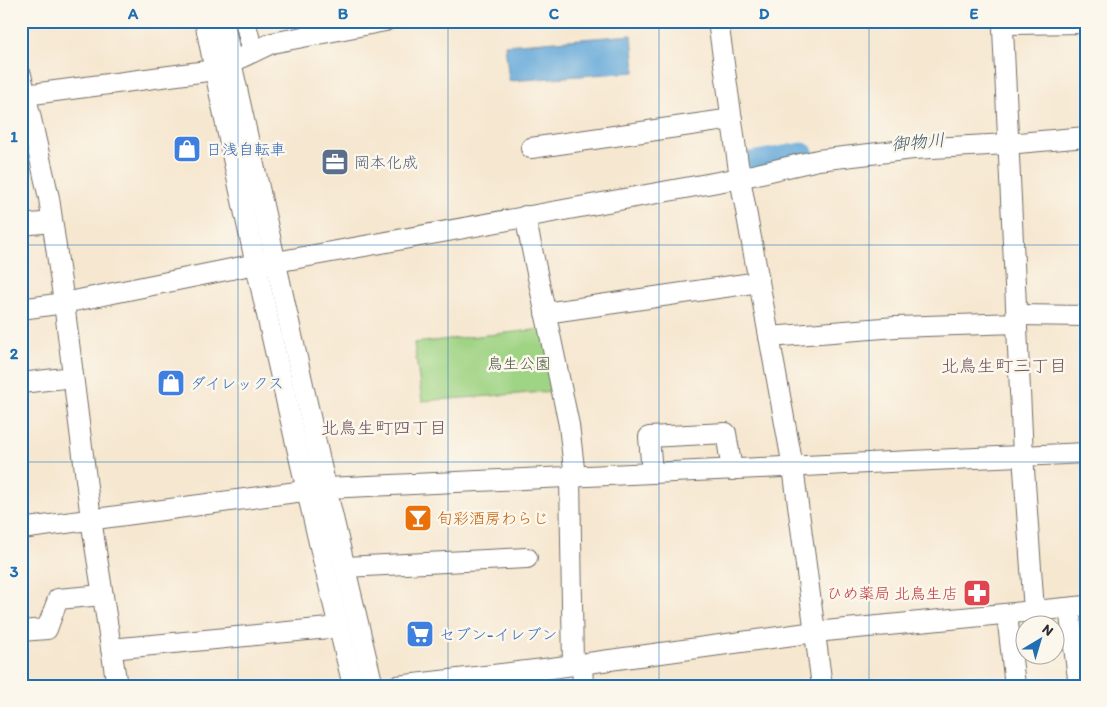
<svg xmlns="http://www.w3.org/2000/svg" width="1107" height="707" font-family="Itim,'Klee One',sans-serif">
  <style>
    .green { fill: #a0d485; stroke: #668058 }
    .water { fill: #64a8d9; stroke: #486a82 }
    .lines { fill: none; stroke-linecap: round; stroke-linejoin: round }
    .river { stroke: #64a8d9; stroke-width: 25 }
    .minor-casing { stroke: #726d65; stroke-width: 22 }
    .minor { stroke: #fff; stroke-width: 20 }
    .grid { fill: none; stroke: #1f6fb2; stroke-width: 1; stroke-opacity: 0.55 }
    .labels { text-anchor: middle; stroke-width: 5; stroke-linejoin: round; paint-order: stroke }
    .shop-label { font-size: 16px; fill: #366cbe; stroke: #fbf7ec; text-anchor: start }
    .service-label { font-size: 16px; fill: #4e5e75; stroke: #fbf7ec; text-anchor: start }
    .park-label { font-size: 16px; fill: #4e5e46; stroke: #fbf7ec }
    .food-label { font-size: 16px; fill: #c56008; stroke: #fbf7ec; text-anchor: start }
    .health-label { font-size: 16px; fill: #be3a42; stroke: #fbf7ec; text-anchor: end }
    .water-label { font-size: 18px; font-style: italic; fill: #3f5768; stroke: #fbf7ec }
    .neighbourhood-label { font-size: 18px; fill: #70535d; stroke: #fbf7ec }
    .neatline { fill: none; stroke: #1f6fb2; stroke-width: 2 }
    .grid-label { font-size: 16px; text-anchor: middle; font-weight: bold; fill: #1f6fb2 }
  </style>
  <rect width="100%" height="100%" fill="#fbf7ec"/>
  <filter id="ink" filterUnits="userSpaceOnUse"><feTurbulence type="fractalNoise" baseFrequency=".02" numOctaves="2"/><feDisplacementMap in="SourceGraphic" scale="10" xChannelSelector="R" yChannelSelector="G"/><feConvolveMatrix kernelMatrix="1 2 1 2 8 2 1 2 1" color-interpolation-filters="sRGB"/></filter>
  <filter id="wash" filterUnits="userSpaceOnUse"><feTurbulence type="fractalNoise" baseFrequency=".0096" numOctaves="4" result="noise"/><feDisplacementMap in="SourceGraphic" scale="20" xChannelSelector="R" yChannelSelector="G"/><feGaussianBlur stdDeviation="1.12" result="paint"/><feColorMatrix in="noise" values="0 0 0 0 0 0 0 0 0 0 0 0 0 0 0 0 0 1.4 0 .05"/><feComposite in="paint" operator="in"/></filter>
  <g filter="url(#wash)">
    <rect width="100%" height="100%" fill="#f6e7d0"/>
    <polygon class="green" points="543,329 558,391 422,401 414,343"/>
    <polygon class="water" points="632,35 635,72 509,81 505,45"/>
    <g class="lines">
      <polyline class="river" points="750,164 802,155"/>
    </g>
  </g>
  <g filter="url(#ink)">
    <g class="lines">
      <defs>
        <g id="minor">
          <path d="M205 21C249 244 300 465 353 686"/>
          <polyline points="224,21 231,62 326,488 373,686"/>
          <polyline points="245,21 253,52"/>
          <polyline points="718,21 740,178 793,467 822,686"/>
          <polyline points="21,75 49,198 64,303 91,519 117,686"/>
          <polyline points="25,95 215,70 272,43 385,21"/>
          <polyline points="531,148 732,119"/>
          <polyline points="525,216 569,425 575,477"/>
          <polyline points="21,225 52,222"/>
          <polyline points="21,309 64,303 256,264 276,262 740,178 818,160 913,149 1008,144 1086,137"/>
          <polyline points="545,313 759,282"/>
          <polyline points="1017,315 1086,316"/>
          <polyline points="769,337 896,327 1017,323"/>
          <polyline points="21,383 73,377"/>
          <polyline points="652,473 649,437 726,433 732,470"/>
          <polyline points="570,477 573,665"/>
          <polyline points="21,529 326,488 1086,453"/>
          <polyline points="345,567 527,558"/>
          <polyline points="1069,608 1079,686"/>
          <polyline points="1034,611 1023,455 1003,29 1007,24 1086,23"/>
          <polyline points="1007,614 1015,686"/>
          <polyline points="21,631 47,629 58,599 103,595"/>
          <polyline points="111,649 339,627"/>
          <polyline points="582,664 583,686"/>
          <polyline points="397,686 544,669 815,632 1086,606"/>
        </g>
      </defs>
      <use href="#minor" class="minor-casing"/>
      <use href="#minor" class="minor"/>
    </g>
  </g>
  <path class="grid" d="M238 21V686M448 21V686M659 21V686M869 21V686M21 245H1086M21 462H1086"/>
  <defs>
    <symbol id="shop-square" viewBox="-11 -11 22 22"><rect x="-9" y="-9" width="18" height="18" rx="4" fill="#3f7fe0" stroke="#fbf7ec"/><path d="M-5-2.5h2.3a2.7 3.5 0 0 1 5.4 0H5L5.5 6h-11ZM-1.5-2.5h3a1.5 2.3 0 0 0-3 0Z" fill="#fff"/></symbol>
    <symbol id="office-square" viewBox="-11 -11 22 22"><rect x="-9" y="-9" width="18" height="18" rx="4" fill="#5c6f8a" stroke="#fbf7ec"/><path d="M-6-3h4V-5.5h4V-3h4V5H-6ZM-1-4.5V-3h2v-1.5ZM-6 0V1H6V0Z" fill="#fff"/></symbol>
    <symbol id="bar-square" viewBox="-11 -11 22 22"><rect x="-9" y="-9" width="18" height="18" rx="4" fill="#e8710a" stroke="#fbf7ec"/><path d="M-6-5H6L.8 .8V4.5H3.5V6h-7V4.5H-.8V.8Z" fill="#fff"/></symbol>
    <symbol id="pharmacy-square" viewBox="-11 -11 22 22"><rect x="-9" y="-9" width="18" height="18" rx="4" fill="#e0444e" stroke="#fbf7ec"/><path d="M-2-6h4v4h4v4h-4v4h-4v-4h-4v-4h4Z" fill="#fff"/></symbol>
    <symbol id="supermarket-square" viewBox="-11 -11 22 22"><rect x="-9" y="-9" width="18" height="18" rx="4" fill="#3f7fe0" stroke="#fbf7ec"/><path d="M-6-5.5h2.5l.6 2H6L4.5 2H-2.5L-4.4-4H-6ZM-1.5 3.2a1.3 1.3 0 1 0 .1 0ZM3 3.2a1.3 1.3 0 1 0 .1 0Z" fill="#fff"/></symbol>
  </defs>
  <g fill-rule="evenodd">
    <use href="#shop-square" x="171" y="133" width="32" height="32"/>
    <use href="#office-square" x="319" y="146" width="32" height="32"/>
    <use href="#shop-square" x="155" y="367" width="32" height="32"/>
    <use href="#bar-square" x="402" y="502" width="32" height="32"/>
    <use href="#pharmacy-square" x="961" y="577" width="32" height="32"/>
    <use href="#supermarket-square" x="404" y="618" width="32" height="32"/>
  </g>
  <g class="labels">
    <g class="shop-label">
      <text x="206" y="155">日浅自転車</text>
      <text x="190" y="389">ダイレックス</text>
      <text x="439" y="640">セブン-イレブン</text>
    </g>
    <g class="service-label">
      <text x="354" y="168">岡本化成</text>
    </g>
    <g class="park-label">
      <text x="519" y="369">鳥生公園</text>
    </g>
    <g class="food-label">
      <text x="437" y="524">旬彩酒房わらじ</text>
    </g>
    <g class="health-label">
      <text x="958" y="599">ひめ薬局 北鳥生店</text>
    </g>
    <g class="water-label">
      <text transform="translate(918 142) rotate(-5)" y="6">御物川</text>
    </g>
    <g class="neighbourhood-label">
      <text x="1004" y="372">北鳥生町三丁目</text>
      <text x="384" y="434">北鳥生町四丁目</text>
    </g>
  </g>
  <rect width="1107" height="707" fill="none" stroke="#fbf7ec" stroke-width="55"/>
  <g transform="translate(1040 640) rotate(38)"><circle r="24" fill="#fbf7ec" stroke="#a8a59f"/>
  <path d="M0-4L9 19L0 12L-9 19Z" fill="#1f6fb2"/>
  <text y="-8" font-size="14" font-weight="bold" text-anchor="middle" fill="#2b2b2b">N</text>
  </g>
  <rect x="28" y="28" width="1052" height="652" class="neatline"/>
  <g class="grid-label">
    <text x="133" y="19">A</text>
    <text x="343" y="19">B</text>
    <text x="554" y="19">C</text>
    <text x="764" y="19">D</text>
    <text x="974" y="19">E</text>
    <text x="14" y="142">1</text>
    <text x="14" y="359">2</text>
    <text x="14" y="577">3</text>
  </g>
</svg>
